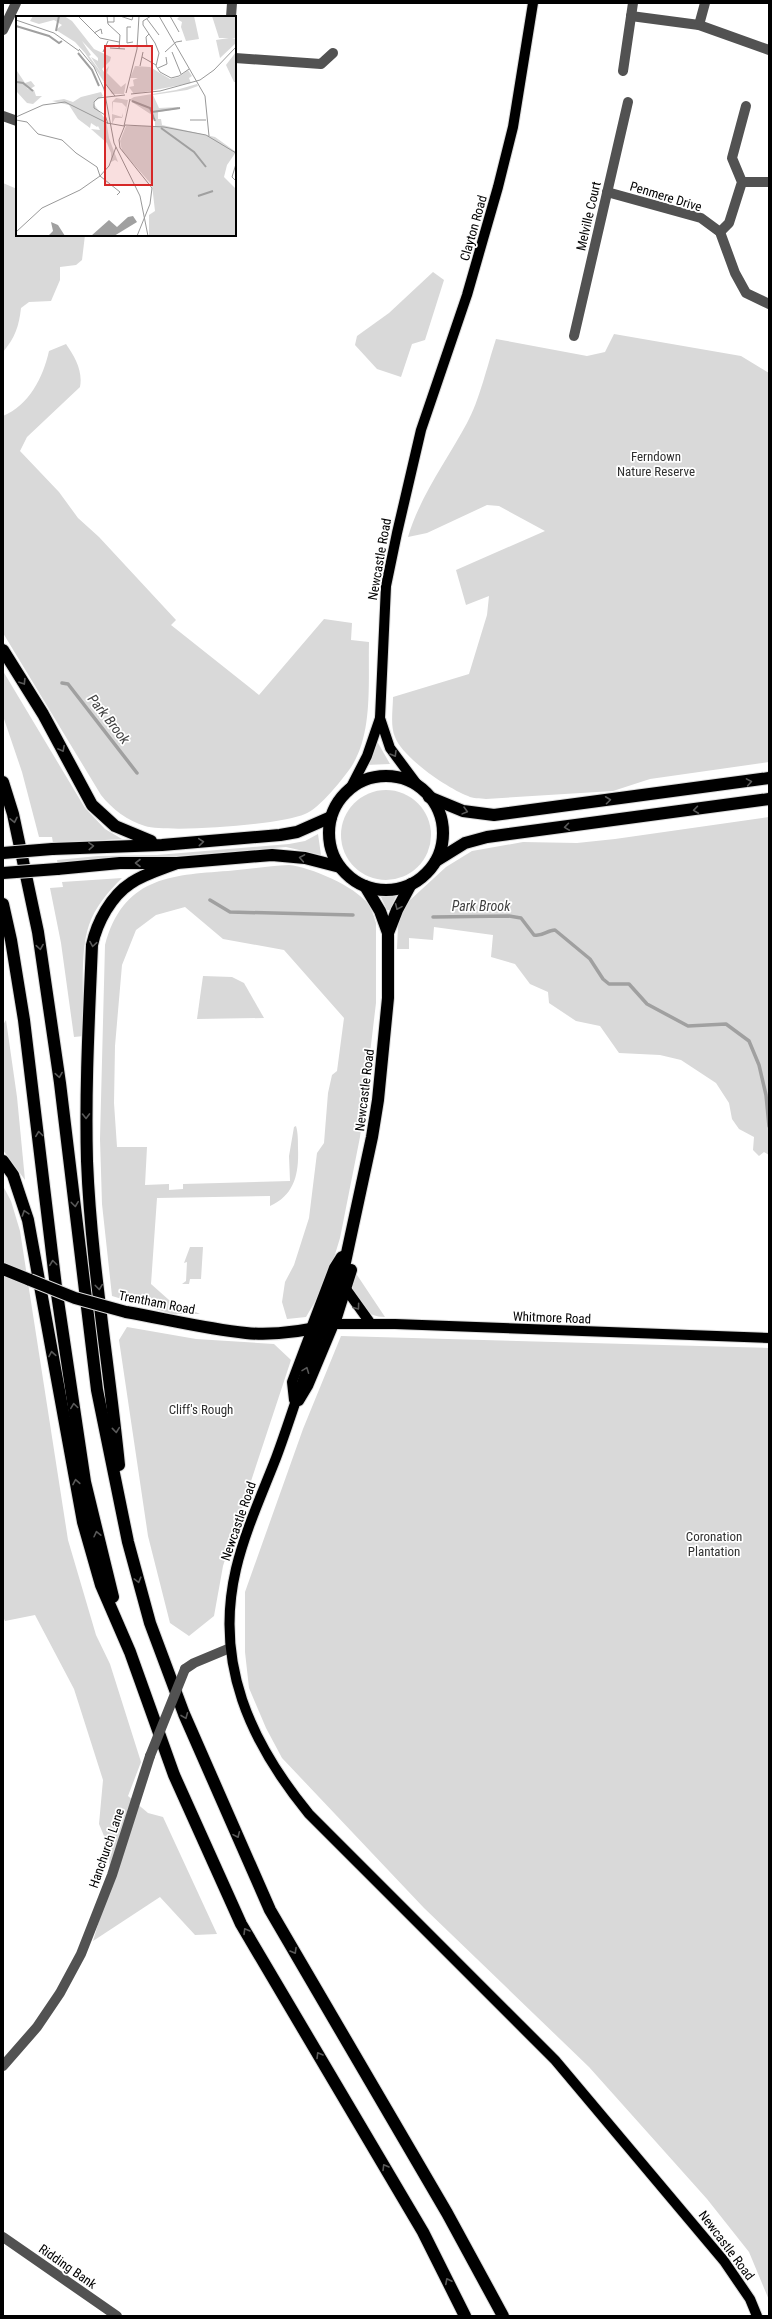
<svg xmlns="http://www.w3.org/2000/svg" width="772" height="2319" font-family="'Roboto Condensed',sans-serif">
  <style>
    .green { fill: #d9d9d9 }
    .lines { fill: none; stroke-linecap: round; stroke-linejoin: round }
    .stream { stroke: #a0a0a0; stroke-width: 3.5 }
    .major-casing { stroke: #dbdbdb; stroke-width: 12 }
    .highway-casing { stroke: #dbdbdb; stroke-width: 14 }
    .minor { stroke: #525252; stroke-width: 10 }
    .major { stroke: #000; stroke-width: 10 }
    .highway { stroke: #000; stroke-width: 12 }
    .highway-bridge-casing { stroke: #dbdbdb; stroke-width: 14; stroke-linecap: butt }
    .minor-bridge { stroke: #525252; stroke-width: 10 }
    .highway-bridge { stroke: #000; stroke-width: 12 }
    .oneway { stroke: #595959 }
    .labels { text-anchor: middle; stroke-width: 3.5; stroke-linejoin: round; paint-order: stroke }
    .street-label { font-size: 13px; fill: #000; stroke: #fff }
    .park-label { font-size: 13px; fill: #303030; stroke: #fff }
    .water-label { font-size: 14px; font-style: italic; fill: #414141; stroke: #fff }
    .inset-river { fill: none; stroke: #a0a0a0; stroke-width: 2 }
    .inset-road { fill: none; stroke: #999; stroke-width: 1 }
    .view { fill: #d62828; fill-opacity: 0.15; stroke: #d62828; stroke-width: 2 }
    .inset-edge { fill: none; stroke: #000; stroke-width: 2 }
  </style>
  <rect width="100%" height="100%" fill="#fff"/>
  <g class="green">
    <path d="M3 183 17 189V235H85L82 260 76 265 60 267V280L51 301 29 302 21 308C19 326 15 338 3 352Z"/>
    <polygon points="433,272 444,280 425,340 412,344 401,377 377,369 355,345 357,336 389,313"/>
    <path d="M614 334 741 356 769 373V762L650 779 613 791 486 799C480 798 473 799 468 796 447 788 403 758 395 737 390 726 393 708 393 697L469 674 487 615 489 596 466 605 456 570 545 531 499 506 487 505 427 533 408 537C420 496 447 460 467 423 479 402 488 363 496 339L587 356 605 352Z"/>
    <path d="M66 344C75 357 83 371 80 387L27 437 20 451 59 492 78 518 99 537 176 620 171 625 259 695 324 619 352 623 351 640 369 642C368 681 373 730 353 764 345 777 319 809 305 814 280 825 170 833 145 826 128 821 112 809 101 795L3 633V416C29 405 43 378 49 351Z"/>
    <polygon points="3,671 85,808 105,829 122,839 53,843 52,837 39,837 22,772 3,716"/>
    <polygon points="375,743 378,743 390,764 366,765"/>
    <circle cx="386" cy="835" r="45"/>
    <polygon points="769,817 769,1155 764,1152 759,1156 753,1150 754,1137 739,1129 732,1119 729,1103 716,1083 681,1060 660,1055 619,1053 600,1026 576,1021 549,1003 548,992 530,984 515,964 491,957 493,935 434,927 433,940 409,938 409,949 397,949 398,925 402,911 409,901 446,867 472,851 523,842 577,843 615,839"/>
    <polygon points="318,834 321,855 286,847 58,866 57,860 98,856 157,855 289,844 305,841"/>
    <path d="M289 865C310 867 355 886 368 904 372 909 374 917 376 923V1003L360 1137 340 1238 327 1281 306 1317 287 1319 282 1302 285 1282 294 1265 309 1218 317 1153 324 1143 328 1093 332 1075 337 1071 344 1018 284 950 223 939 185 907 156 915 136 930 122 965 115 1046 114 1103 117 1147H147L145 1185 169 1184V1190L183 1189V1184L290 1181 289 1156 294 1127 296 1126C298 1132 298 1141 298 1148 299 1173 295 1195 270 1206V1196L157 1198 151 1284 169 1300 200 1314H172L112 1296 102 1204 100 1139 105 945C123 878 169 875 228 871 249 869 269 866 289 865Z"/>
    <path d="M122 878C108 892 95 907 89 925 79 954 84 1004 84 1036L74 1037 61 943 50 888 63 887 62 882Z"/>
    <polygon points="396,896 390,910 387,910 381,897"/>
    <polygon points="203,976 232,977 244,983 264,1018 197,1019"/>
    <polygon points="6,1020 17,1097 25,1180 3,1150 3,1025"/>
    <polygon points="3,1186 11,1201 20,1231 68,1540 96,1635 110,1664 141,1762 128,1796 148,1813 163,1817 217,1934 195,1935 160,1897 93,1941 110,1884 109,1848 99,1824 103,1780 74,1689 35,1615 5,1621 3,1617"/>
    <polygon points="190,1247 203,1247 201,1279 190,1279 189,1284 182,1284 186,1281 187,1262 184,1263"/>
    <path d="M355 1272 385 1317C366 1317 361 1305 352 1291Z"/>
    <polygon points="127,1327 196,1339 274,1344 291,1360 223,1566 214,1616 189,1636 170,1623 148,1536 119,1340"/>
    <polygon points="341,1336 769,1348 769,2300 749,2252 707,2199 589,2067 424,1908 282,1758 266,1728 249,1688 245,1652 245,1592 303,1429"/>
  </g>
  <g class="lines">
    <g class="stream">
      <polyline points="62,683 68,684 137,773"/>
      <polyline points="210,900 230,912 353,915"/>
      <path d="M433 917 509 916 521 918 534 935C543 937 547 930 555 930L590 959 603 979 609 984H629L647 1004 688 1026 726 1024 749 1041 759 1065 766 1095 769 1126"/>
    </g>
    <defs>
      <g id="major">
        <polyline points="380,718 390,748 419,787"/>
        <polyline points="350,789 367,756 380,718 386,586 397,533 421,430 467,295 498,187 513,127 533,3"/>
        <polyline points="346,1289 371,1324"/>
        <polyline points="334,1324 395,1324 769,1338"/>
        <path d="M332 1325 319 1336C303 1376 291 1418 276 1458 262 1494 245 1531 236 1569 214 1663 250 1742 309 1814L555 2060 724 2261 750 2299 757 2316"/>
        <polyline points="294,1400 292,1382 312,1329"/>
        <polyline points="299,1401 308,1386 334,1324"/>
      </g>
      <g id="highway">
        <polyline points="3,650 43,714 92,805 115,826 151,841"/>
        <circle cx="386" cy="833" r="57"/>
        <polyline points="3,782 13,814 38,932 60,1083 97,1390 128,1542 150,1623 184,1714 270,1910 447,2213 503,2316"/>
        <polyline points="429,797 463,811 494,815 769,778"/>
        <polyline points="52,849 162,845 280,835 297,832 331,817"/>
        <polyline points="436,861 465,843 487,837 769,799"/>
        <polyline points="57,869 120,863 177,863 272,855 305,858 340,867"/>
        <polyline points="365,886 380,911 388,933"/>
        <polyline points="3,904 11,940 24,1020 56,1287 85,1482 113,1597"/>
        <polyline points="3,1161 13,1175 28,1220 83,1522 101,1585 130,1652 174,1775 241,1924 423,2232 465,2316"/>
        <polyline points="3,1269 30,1280"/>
        <path d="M126 1312C166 1319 206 1329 246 1333 275 1336 305 1331 334 1324L351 1270"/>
        <polyline points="313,1326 335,1268 342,1257"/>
        <polyline points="312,1329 321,1322 327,1313 344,1267 372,1137 378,1100 388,998 388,933 397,910 411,884"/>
        <path d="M119 1465C109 1364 91 1262 87 1161 85 1089 89 1017 92 945 97 922 111 896 131 883 144 874 162 869 177 863"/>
      </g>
    </defs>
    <use href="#major" class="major-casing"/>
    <use href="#highway" class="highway-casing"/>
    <g class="minor">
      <polyline points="631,16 699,25 769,50"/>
      <polyline points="231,17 232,3"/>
      <polyline points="699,25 705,3"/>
      <polyline points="3,30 16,3"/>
      <polyline points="235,58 321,64 333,53"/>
      <polyline points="623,71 633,3"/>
      <polyline points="3,116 17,121"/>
      <polyline points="742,182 769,182"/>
      <polyline points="607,192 701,218 720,232 735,273 746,293 769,304"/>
      <polyline points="720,232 729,223 742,182 732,158 746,106"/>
      <polyline points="574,336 628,102"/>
      <polyline points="185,1669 194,1663 230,1648"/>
      <polyline points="3,2066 37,2027 60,1993 81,1954 112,1875 150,1756"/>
      <polyline points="3,2237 117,2316"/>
    </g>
    <use href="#major" class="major"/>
    <use href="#highway" class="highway"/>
    <defs>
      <g id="highway-bridge">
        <polyline points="3,853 52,849"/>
        <polyline points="3,873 57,869"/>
        <polyline points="30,1280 75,1298 126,1312"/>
      </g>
    </defs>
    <use href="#highway-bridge" class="highway-bridge-casing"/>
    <polyline class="minor-bridge" points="150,1756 185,1669"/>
    <use href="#highway-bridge" class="highway-bridge"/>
  </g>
  <defs><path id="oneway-chevron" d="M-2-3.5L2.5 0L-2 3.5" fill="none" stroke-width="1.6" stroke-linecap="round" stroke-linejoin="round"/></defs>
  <g class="oneway">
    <use href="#oneway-chevron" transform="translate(23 682) rotate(58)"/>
    <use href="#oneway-chevron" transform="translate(62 749) rotate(62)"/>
    <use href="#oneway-chevron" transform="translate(394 754) rotate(59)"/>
    <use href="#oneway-chevron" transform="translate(749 782) rotate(-10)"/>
    <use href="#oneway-chevron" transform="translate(608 800) rotate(-7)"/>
    <use href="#oneway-chevron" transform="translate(696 810) rotate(172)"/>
    <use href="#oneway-chevron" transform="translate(465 811) rotate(15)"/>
    <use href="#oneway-chevron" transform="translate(14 820) rotate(78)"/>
    <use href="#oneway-chevron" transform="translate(567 827) rotate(172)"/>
    <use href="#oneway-chevron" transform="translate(201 842) rotate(-5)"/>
    <use href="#oneway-chevron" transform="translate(91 846) rotate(-3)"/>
    <use href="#oneway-chevron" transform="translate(302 858) rotate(-170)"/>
    <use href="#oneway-chevron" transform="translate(138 863) rotate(180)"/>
    <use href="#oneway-chevron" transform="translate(398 907) rotate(114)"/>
    <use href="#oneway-chevron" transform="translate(93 944) rotate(99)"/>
    <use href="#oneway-chevron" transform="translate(40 947) rotate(81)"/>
    <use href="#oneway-chevron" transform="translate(59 1075) rotate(81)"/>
    <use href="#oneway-chevron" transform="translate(86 1116) rotate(89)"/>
    <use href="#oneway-chevron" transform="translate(39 1134) rotate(-97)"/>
    <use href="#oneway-chevron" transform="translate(75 1204) rotate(83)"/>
    <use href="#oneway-chevron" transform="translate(25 1213) rotate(-108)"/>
    <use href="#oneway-chevron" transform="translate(53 1263) rotate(-97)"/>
    <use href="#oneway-chevron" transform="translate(99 1287) rotate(83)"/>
    <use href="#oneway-chevron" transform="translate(357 1307) rotate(54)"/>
    <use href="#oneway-chevron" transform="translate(52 1354) rotate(-100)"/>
    <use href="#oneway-chevron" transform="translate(306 1370) rotate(-69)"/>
    <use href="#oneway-chevron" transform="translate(74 1406) rotate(-98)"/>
    <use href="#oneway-chevron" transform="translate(116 1430) rotate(84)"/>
    <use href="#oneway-chevron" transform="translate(76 1482) rotate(-100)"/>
    <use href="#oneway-chevron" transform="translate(97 1534) rotate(-103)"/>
    <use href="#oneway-chevron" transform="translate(138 1580) rotate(75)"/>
    <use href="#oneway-chevron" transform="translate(185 1716) rotate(68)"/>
    <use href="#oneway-chevron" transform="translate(237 1835) rotate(66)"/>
    <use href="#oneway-chevron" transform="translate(246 1931) rotate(-121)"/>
    <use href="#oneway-chevron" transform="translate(294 1951) rotate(60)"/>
    <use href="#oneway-chevron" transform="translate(319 2055) rotate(-121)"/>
    <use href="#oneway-chevron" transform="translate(385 2167) rotate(-121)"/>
    <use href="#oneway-chevron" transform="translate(448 2281) rotate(-117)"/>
  </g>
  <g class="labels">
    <g class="street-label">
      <text transform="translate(666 196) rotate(17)" y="5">Penmere Drive</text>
      <text transform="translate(588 216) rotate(-77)" y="5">Melville Court</text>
      <text transform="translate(473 228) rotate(-74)" y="5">Clayton Road</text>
      <text transform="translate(379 559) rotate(-80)" y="5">Newcastle Road</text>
      <text transform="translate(364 1090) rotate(-83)" y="5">Newcastle Road</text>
      <text transform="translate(157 1302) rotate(11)" y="5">Trentham Road</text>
      <text transform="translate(552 1317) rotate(2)" y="5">Whitmore Road</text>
      <text transform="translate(238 1521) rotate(-71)" y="5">Newcastle Road</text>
      <text transform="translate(106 1848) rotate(-71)" y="5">Hanchurch Lane</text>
      <text transform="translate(727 2245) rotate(53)" y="5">Newcastle Road</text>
      <text transform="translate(68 2266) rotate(35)" y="5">Ridding Bank</text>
    </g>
    <g class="park-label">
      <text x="656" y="461">Ferndown<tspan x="656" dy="15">Nature Reserve</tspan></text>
      <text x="201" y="1414">Cliff's Rough</text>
      <text x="714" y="1541">Coronation<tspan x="714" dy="15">Plantation</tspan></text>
    </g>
    <g class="water-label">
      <text transform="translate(109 719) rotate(52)" y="5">Park Brook</text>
      <text x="481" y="911">Park Brook</text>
    </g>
  </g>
  <g transform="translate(16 16)">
    <rect width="220" height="220" fill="#fff"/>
    <path d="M17 0H48L56 5 78 33 95 41 94 45 86 53 88 56 93 50 91 57 105 71 110 67 108 78H96L69 37 59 26 40 14 46 9 38 4 23 8 14 5ZM66 25 82 42V45L75 41 86 58 73 40 75 39ZM164 0H178L183 23 170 25 165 11 166 6 161 3ZM196 0H220V22H216L220 23V27L204 42 200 24 213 22H203ZM220 36V66H218L210 49ZM119 50 134 51 154 63 163 61 172 54 176 60 173 62 175 67 118 78 113 71 118 70 117 64 122 62H114ZM1 55 9 67 15 65 19 70 14 73 8 68 12 73 18 74 21 83 20 80H26L17 88 11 87 1 76ZM181 68 182 70 171 74 137 79 143 92 162 91V93L142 96V103H145L146 109 199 121 220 136 211 149 208 161 220 173V220H133V199L139 195 136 169 106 135 104 125 110 110H139V101L113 84 118 81 160 74ZM85 76 87 80 77 87 90 104 93 122 102 146 99 144 95 146V137L91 127 75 113 84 114 82 110 81 111 75 107 74 112 62 103 53 89 36 85 48 83 57 86 65 81ZM100 82 112 84 109 98 110 91 106 87 97 86 96 98 106 101 107 97V100L106 102H99L96 108V86Z" fill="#d9d9d9" fill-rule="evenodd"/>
    <path d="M117 200 121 206 98 220H75L93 204 101 211 112 201ZM35 206 42 209 49 220H32L37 215Z" fill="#a0a0a0"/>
    <path class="inset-river" d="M0 10 33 20 43 27 46 25M40 15 43 0M62 37 76 54 83 70M1 66 7 67 17 75M116 85 134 92 139 105M136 96 164 92M145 112 178 136 190 151M182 180 197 175"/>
    <path class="inset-road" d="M62 0 84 22 103 26M91 0 92 8 104 19 103 33M104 0 116 4 117 0M135 0 127 5V9L139 27 143 37 140 50 144 56 155 62 163 60 173 53M143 0 189 80 193 120M154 0 163 16M131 3 143 19M0 4 38 17 63 35M91 6H98V0M115 11H111V27L117 26M78 17 85 13 86 18M131 31 130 21 133 18M94 32 109 33M63 33 78 51 88 73 98 127 124 180 132 220M87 36 92 25M149 36 160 26 166 25M156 36 165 58M126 41 140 49M124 50 127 36M142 52 151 48 150 41M88 66 99 80M110 77 121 33 123 0M115 78 144 75 184 64 198 54 220 31M0 101 27 89 49 86 91 107 108 110 114 83M0 104 11 106 22 118 46 124 60 137 81 151 84 160M174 104H190M92 108 89 99 78 92V86L82 82 109 79M109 109 103 124 104 132 136 172 134 188 121 220M109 109 148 111 190 119 220 137M220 148 216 161 220 165M84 160 104 176 101 179M0 216 26 192 64 174 84 160 93 150 100 131"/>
    <path class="view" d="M89 30H136V169H89Z"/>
    <rect width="220" height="220" class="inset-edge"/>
  </g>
  <rect width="772" height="2319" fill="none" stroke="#000000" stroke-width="8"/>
</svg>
